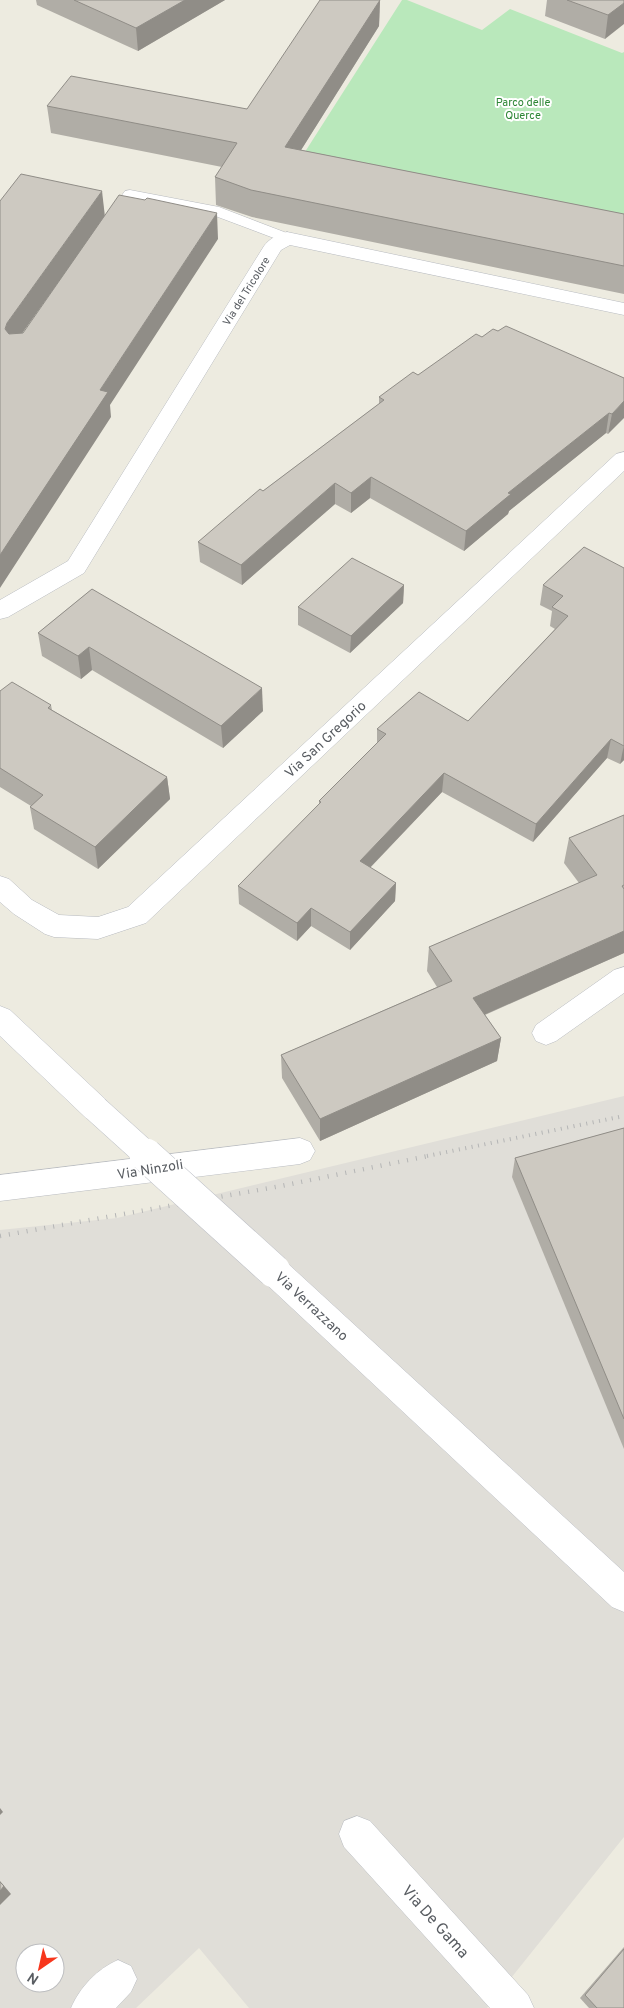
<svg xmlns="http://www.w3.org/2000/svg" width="624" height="2008" font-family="Overpass,sans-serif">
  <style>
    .industrial { fill: #e0ded8; fill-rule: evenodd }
    .green { fill: #b9e8bb }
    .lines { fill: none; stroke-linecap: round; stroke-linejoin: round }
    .lane-casing { stroke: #b8bbc0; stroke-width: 1 }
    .street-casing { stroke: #b8bbc0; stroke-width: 1 }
    .secondary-casing { stroke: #b9bcc3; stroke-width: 1 }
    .lane { fill: #fff; fill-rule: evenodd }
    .street { fill: #fff; fill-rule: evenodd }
    .secondary { fill: #fff; fill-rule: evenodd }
    .rail-far1 { stroke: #b4b5b5; stroke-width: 4; stroke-dasharray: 1 5.5; stroke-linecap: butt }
    .rail { stroke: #b4b5b5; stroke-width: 4.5; stroke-dasharray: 1 8; stroke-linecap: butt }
    .secondary-bridge-far1-casing { stroke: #b9bcc3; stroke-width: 27; stroke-linecap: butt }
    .secondary-bridge-casing { stroke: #b9bcc3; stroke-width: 34; stroke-linecap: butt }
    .secondary-bridge-far1 { stroke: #fff; stroke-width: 26 }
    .secondary-bridge { stroke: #fff; stroke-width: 33 }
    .wall { fill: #b0ada6 }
    .shaded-wall { fill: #908d87 }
    .building { fill: #cdc9c1; stroke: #908d87 }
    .labels { text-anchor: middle; stroke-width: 4; stroke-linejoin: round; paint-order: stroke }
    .far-park-label { font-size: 11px; fill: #2d8635; stroke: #fff }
    .far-street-label { font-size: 11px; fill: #595d62; stroke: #fff }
    .street-label { font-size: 14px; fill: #595d62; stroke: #fff }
    .near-street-label { font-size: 16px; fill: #595d62; stroke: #fff }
  </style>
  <rect width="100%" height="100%" fill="#edebe0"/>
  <path class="industrial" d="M624 1096V1837L487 2008H249L199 1948 136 2008H0V1230L117 1218ZM25 1953H55V1983H25Z"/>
  <polygon class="green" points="402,0 407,0 482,30 510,9 622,53 624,52 624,217 303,155"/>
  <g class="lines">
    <defs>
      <polygon id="lane" points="130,190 219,207 292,235 295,238 292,241 287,243 210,214 134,199 117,222 107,222 105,219 107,216 125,191"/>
      <g id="street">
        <path d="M287 232 624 303V315L290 245 281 250 84 573 8 617 0 619V600L68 561 264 246C269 239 278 234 287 232Z"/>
        <polygon points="624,452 624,471 146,923 98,939 54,937 45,934 14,914 0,902 0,876 9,879 32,900 59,915 98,917 128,907 616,454"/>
        <polygon points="624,967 624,993 556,1041 546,1045 536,1041 532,1033 536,1025 614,970"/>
        <polygon points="300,1138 310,1142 315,1151 310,1160 300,1164 0,1201 0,1175"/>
        <polygon points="357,1816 370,1821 528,1995 534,2008 490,2008 344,1847 339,1834 344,1821"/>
        <path d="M118 1960 131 1966 137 1979 131 1992 116 2008H71C80 1987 97 1969 118 1960Z"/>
      </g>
      <g id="secondary">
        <polygon points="0,1006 10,1010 106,1100 110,1109 106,1118 96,1121 86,1118 0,1036"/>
        <polygon points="274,1257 285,1261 624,1572 624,1612 612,1607 263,1281 259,1271 263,1261"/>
      </g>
    </defs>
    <use href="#lane" class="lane-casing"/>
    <use href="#street" class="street-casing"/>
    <use href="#secondary" class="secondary-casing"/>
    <use href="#lane" class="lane"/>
    <use href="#street" class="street"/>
    <use href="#secondary" class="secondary"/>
    <polyline class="rail-far1" points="427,1156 624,1116"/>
    <polyline class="rail" points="0,1236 281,1186 433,1155"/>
    <defs>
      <polyline id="secondary-bridge-far1" points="96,1109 148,1156"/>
      <polyline id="secondary-bridge" points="146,1155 274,1271"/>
    </defs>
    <use href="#secondary-bridge-far1" class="secondary-bridge-far1-casing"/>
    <use href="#secondary-bridge" class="secondary-bridge-casing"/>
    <use href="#secondary-bridge-far1" class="secondary-bridge-far1"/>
    <use href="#secondary-bridge" class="secondary-bridge"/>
  </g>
  <g class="wall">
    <polygon points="36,0 225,0 138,51 37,5"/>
    <polygon points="380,0 379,26 301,150 624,214 624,294 252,217 216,205 215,177 222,167 51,133 47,106 247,109"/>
    <polygon points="547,0 624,0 605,39 545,16"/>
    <polygon points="498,331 624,378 608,434 606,433 509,511 508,514 464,551 370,498 351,513 335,504 242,585 200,562 198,542 263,491 379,404 379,397 418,375 482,337"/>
    <polygon points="624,568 624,760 620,764 607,758 533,842 442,792 370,868 396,883 395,901 350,950 311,926 297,941 239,904 238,886 319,805 319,801 377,743 377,729 468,721 555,629 550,626 552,611 540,605 543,585"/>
    <polygon points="404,585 403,603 350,653 298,625 298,607"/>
    <polygon points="92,589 263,711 223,748 92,670 81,679 42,656 38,633"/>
    <polygon points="0,691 51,705 52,710 167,777 170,799 98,869 34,829 30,807 31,806 0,787"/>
    <polygon points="624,815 624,953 485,1015 501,1038 497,1061 320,1141 282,1078 281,1055 437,987 427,971 429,947 579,883 564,863 569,838"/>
    <polygon points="624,1128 624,1449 512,1177 515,1158"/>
    <polygon points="624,1947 624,2008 589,2008 580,1998"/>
  </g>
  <g class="shaded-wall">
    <polygon points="185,0 225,0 138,51 136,28"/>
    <polygon points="380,0 379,26 286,174 285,147"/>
    <polygon points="624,3 624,24 605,39 608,15"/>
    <polygon points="102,191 105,217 11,349 5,329 7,323"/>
    <polygon points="217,213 218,239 110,405 111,417 0,588 0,555 100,390"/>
    <polygon points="624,401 624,418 608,434 612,414"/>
    <polygon points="609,413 606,433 509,511 508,514 464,551 466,531 508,493"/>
    <polygon points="371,477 370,498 351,513 351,493"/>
    <polygon points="335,483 335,504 242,585 241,565"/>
    <polygon points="404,585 403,603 350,653 351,636"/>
    <polygon points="89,647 92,670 81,679 78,656"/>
    <polygon points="262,688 263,711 223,748 221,726"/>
    <polygon points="611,739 607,758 533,842 536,824"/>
    <polygon points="624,745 624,760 620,764"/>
    <polygon points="444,773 442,792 359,879 360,861"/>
    <polygon points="167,777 170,799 98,869 95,847"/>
    <polygon points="396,883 395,901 350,950 350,932"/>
    <polygon points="311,908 311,926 297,941 297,923"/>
    <polygon points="624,931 624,953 470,1021 473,998"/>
    <polygon points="501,1038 497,1061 320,1141 320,1119"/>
    <polygon points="0,1808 3,1812 0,1815"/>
    <polygon points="0,1881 11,1894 0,1905"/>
  </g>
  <g class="building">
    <polygon points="74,0 185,0 136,28"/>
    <polygon points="320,0 380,0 285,147 624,214 624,266 251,190 215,177 237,143 47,106 71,76 247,109"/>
    <polygon points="567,0 624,0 624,3 608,15"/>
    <polygon points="21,174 102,191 7,323 5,329 9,334 23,333 119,195 145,200 147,198 217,213 100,390 108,392 0,555 0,201"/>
    <polygon points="506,326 624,378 624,401 612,414 609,413 508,493 511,494 466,531 371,477 351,493 335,483 241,565 198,542 260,489 263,491 384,400 379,397 413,372 418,375 476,334 482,337 493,329 498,331"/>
    <polygon points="584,547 624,568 624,746 611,739 536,824 444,773 360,861 396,883 350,932 311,908 297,923 238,886 321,802 319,801 386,734 377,729 419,692 468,721 568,616 552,607 563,596 543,585"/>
    <polygon points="352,558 404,585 351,636 298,607"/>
    <polygon points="92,589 262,688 221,726 89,647 78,656 38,633"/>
    <polygon points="12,682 51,705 48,708 167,777 95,847 30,807 43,795 0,768 0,691"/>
    <polygon points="624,815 624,885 622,886 624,889 624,931 473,998 501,1038 320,1119 281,1055 452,981 429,947 597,875 569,838"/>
    <polygon points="624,1128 624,1419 515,1158"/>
    <polygon points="0,1882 4,1886 0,1891"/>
    <polygon points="624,1949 624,2008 597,2008 585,1995"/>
  </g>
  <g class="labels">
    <g class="far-park-label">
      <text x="523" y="106">Parco delle<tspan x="523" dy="13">Querce</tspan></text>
    </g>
    <g class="far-street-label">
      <text transform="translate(246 291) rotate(-58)" y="4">Via del Tricolore</text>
    </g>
    <g class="street-label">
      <text transform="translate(325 739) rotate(-43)" y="5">Via San Gregorio</text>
      <text transform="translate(150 1169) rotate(-9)" y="5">Via Ninzoli</text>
      <text transform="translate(312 1306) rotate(43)" y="5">Via Verrazzano</text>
    </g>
    <g class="near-street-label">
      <text transform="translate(436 1921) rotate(48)" y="6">Via De Gama</text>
    </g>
  </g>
  <g transform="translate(40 1968) rotate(214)"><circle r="24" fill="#ffffff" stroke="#bdbec0"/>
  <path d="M0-4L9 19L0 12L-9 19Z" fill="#f7361c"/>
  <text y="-8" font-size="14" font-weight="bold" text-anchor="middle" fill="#595d62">N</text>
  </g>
</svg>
